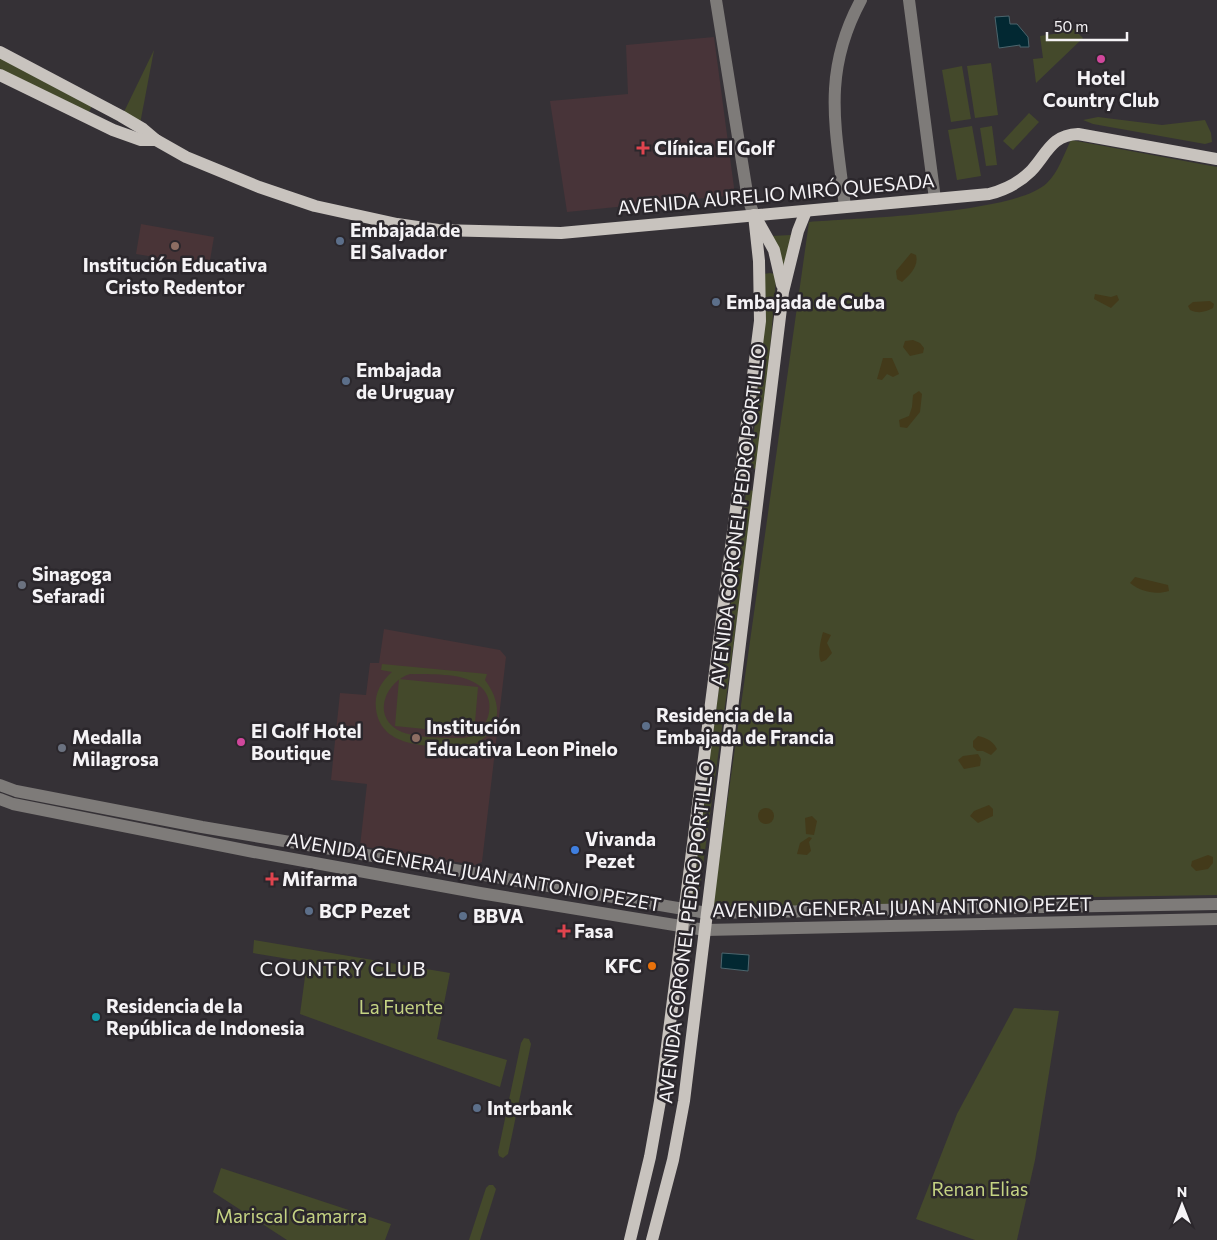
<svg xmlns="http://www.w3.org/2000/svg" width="1217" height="1240" font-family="Commissioner,sans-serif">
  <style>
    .education { fill: #493437 }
    .medical { fill: #483439 }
    .green { fill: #44492b; fill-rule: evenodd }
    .sand { fill: #433a1a }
    .water { fill: #022832; stroke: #4b656d }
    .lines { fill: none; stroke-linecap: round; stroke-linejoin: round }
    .minor { stroke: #7e7b79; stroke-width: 12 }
    .major { stroke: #c8c3be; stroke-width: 12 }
    .hotel-dot { fill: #d1479c; stroke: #2b272c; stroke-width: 2 }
    .health-dot { fill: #e0444e; stroke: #2b272c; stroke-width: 2 }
    .service-dot { fill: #5c6f8a; stroke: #2b272c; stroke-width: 2 }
    .education-dot { fill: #8d6e63; stroke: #2b272c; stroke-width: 2 }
    .worship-dot { fill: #6b7280; stroke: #2b272c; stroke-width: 2 }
    .shop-dot { fill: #3f7fe0; stroke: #2b272c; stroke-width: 2 }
    .food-dot { fill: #e8710a; stroke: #2b272c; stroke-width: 2 }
    .culture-dot { fill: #0f9aa8; stroke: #2b272c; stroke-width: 2 }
    .labels { text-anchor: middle; stroke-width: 5; stroke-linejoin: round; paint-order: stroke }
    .poi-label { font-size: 19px; font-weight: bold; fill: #f5f3f6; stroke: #2b272c; text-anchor: start }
    .street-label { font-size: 19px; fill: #f5f3f6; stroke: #2b272c }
    .park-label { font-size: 19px; fill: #c5d383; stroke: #2b272c }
    .neighbourhood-label { font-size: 20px; letter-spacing: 1px; fill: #f5f3f6; stroke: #2b272c }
  </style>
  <rect width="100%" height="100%" fill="#353136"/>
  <g class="education">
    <polygon points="141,224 214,237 209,266 136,254"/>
    <polygon points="384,629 500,650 506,657 482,862 475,865 360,846 367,784 331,780 340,693 366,695 370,663 379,663"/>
  </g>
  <polygon class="medical" points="714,37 735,195 567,212 550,101 628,94 626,45"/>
  <g class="green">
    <polygon points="1074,29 1083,38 1036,83 1033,59 1043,58 1040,36 1066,32"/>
    <polygon points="154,50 140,124 122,116"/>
    <polygon points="0,56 94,102 89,112 0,69"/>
    <polygon points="991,63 998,115 975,118 967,66"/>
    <polygon points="962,66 971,119 951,122 942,70"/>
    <polygon points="1029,113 1039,122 1013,150 1003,141"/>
    <polygon points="1098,117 1162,125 1205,120 1211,133 1212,142 1205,144 1093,124 1083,120"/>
    <polygon points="972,126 981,176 957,180 948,130"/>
    <polygon points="992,126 997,165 986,166 980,128"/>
    <path d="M1071 140 1217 167V895L1092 897 721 910 713 904 809 222C859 218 1015 214 1047 183 1058 173 1064 154 1071 140Z"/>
    <polygon points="791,235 784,268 771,236"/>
    <polygon points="770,273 775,274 776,279 760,466 754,469 751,463 766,306 764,274"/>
    <polygon points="748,489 753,491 754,496 699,894 694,901 691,898 691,891 746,493"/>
    <path d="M382 664 487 674 485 680C507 709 499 740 462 748 431 745 381 750 376 709 374 693 381 682 392 672L381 670ZM410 674C430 675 459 672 477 684 501 699 488 739 460 738 444 738 409 738 396 729 372 713 387 681 410 674Z"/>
    <polygon points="399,679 478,687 474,734 395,726"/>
    <polygon points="254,940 450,973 437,1039 507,1060 500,1087 300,1014 307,962 253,953"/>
    <polygon points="1014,1008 1059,1011 1035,1160 1017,1240 975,1240 916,1219 957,1114"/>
    <polygon points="524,1038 529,1039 531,1044 508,1154 503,1158 499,1156 498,1152 521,1043"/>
    <polygon points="221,1168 391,1224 385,1240 287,1240 213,1192"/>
    <polygon points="489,1185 493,1185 496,1189 480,1240 469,1240 486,1188"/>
  </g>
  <g class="sand">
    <path d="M911 253 916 255C919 266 910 275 902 282L897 279 896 271Z"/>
    <polygon points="1095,294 1111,297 1117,295 1119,300 1111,308 1094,299"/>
    <path d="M1210 301 1214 304 1213 308C1205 312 1199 314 1190 310L1188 306 1193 302Z"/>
    <polygon points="913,340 920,343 924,348 923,353 910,356 903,347 905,341"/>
    <polygon points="883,358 892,358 899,374 893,377 887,374 882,380 877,379"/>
    <polygon points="919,391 922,394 920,412 907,428 900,427 899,420 909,416 912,407 913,395"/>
    <path d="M1135 577 1168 585 1169 591C1156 595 1141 592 1130 583Z"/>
    <path d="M823 632 831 635 827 643 832 653 826 660 821 662C817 655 821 639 823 632Z"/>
    <path d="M978 736C987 738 993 741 997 749L991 755 983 751H977L973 747V741Z"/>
    <polygon points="978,754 981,759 980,766 964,769 958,760 963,756"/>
    <polygon points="989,805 993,809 993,816 978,823 970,816 974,811"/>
    <circle cx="766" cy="816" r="8"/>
    <polygon points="812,816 817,821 814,835 806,834 805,818"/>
    <polygon points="809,837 812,838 809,842 811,851 807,855 797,854 800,843"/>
    <polygon points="1208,855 1213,857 1213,863 1208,869 1196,871 1191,866 1192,861"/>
  </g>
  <g class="water">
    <polygon points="1009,16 1010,24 1017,24 1028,37 1029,47 1020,47 1020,45 999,48 995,17"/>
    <polygon points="722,953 749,955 748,971 721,968"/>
  </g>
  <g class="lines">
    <g class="minor">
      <polyline points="716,0 748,199 754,215"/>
      <polyline points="909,0 935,199"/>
      <path d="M845 207C836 128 821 74 861 0"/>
      <polyline points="0,785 16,791 202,827 707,913 1217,904"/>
      <polyline points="0,799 13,804 254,852 480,893 705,930 1217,919"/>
    </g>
    <g class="major">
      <path d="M0 52 121 116 143 129 156 140 186 157 259 187 315 206 397 224 438 230 561 233 989 194C1005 190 1019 183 1031 171 1047 154 1051 135 1078 134L1217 159"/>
      <polyline points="0,75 113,130 141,140 156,140"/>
      <polyline points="755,216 774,250 782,285"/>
      <polyline points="630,1240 650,1157 660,1101 760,321 759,261 754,215"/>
      <polyline points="652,1240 673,1160 684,1101 783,292 798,231 806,211"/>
    </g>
  </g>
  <g class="hotel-dot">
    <circle cx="1101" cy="59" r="5"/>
    <circle cx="241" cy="742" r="5"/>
  </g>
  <g class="health-dot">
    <path d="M640.5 140.5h5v5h5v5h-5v5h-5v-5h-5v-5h5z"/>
    <path d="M269.5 871.5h5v5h5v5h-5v5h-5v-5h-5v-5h5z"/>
    <path d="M561.5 923.5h5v5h5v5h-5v5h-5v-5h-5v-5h5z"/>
  </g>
  <g class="service-dot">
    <circle cx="340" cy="241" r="5"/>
    <circle cx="716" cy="302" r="5"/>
    <circle cx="346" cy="381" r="5"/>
    <circle cx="646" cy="726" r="5"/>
    <circle cx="309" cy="911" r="5"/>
    <circle cx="463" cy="916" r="5"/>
    <circle cx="477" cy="1108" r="5"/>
  </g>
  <g class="education-dot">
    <circle cx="175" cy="246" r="5"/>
    <circle cx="416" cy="738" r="5"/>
  </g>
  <g class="worship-dot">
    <circle cx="22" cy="585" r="5"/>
    <circle cx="62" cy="748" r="5"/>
  </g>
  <circle class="shop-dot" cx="575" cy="850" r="5"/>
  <circle class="food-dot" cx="652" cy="966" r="5"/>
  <circle class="culture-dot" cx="96" cy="1017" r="5"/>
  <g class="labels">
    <g class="poi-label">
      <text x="1101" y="85" text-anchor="middle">Hotel<tspan x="1101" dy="22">Country Club</tspan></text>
      <text x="654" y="155">Clínica El Golf</text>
      <text x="350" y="237">Embajada de<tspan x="350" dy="22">El Salvador</tspan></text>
      <text x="175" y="272" text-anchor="middle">Institución Educativa<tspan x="175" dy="22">Cristo Redentor</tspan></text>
      <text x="726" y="309">Embajada de Cuba</text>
      <text x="356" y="377">Embajada<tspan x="356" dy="22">de Uruguay</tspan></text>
      <text x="32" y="581">Sinagoga<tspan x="32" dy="22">Sefaradi</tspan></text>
      <text x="656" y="722">Residencia de la<tspan x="656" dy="22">Embajada de Francia</tspan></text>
      <text x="426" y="734">Institución<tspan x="426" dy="22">Educativa Leon Pinelo</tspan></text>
      <text x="251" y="738">El Golf Hotel<tspan x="251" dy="22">Boutique</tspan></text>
      <text x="72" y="744">Medalla<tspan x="72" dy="22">Milagrosa</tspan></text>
      <text x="585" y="846">Vivanda<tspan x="585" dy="22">Pezet</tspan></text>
      <text x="282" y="886">Mifarma</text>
      <text x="319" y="918">BCP Pezet</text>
      <text x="473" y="923">BBVA</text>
      <text x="574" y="938">Fasa</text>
      <text x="642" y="973" text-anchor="end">KFC</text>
      <text x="106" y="1013">Residencia de la<tspan x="106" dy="22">República de Indonesia</tspan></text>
      <text x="487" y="1115">Interbank</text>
    </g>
    <g class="street-label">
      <text transform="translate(776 194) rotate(-5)" y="7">AVENIDA AURELIO MIRÓ QUESADA</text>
      <text transform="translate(738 515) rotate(-83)" y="7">AVENIDA CORONEL PEDRO PORTILLO</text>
      <text transform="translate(474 872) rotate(10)" y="7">AVENIDA GENERAL JUAN ANTONIO PEZET</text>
      <text transform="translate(902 907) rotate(-1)" y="7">AVENIDA GENERAL JUAN ANTONIO PEZET</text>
      <text transform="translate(686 932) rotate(-83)" y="7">AVENIDA CORONEL PEDRO PORTILLO</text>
    </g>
    <g class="park-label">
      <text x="401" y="1014">La Fuente</text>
      <text x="980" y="1196">Renan Elias</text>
      <text x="291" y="1223">Mariscal Gamarra</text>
    </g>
    <g class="neighbourhood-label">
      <text x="343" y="976">COUNTRY CLUB</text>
    </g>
  </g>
  <g transform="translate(1182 1205)" stroke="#2b272c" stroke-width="4" paint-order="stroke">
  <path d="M0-4L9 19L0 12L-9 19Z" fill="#f5f3f6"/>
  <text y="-8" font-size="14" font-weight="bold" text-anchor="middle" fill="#f5f3f6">N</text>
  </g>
  <path d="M1047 32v8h80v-8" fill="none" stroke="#f5f3f6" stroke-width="2.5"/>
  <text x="1054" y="32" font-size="15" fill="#f5f3f6" stroke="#2b272c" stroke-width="4" paint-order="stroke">50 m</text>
</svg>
